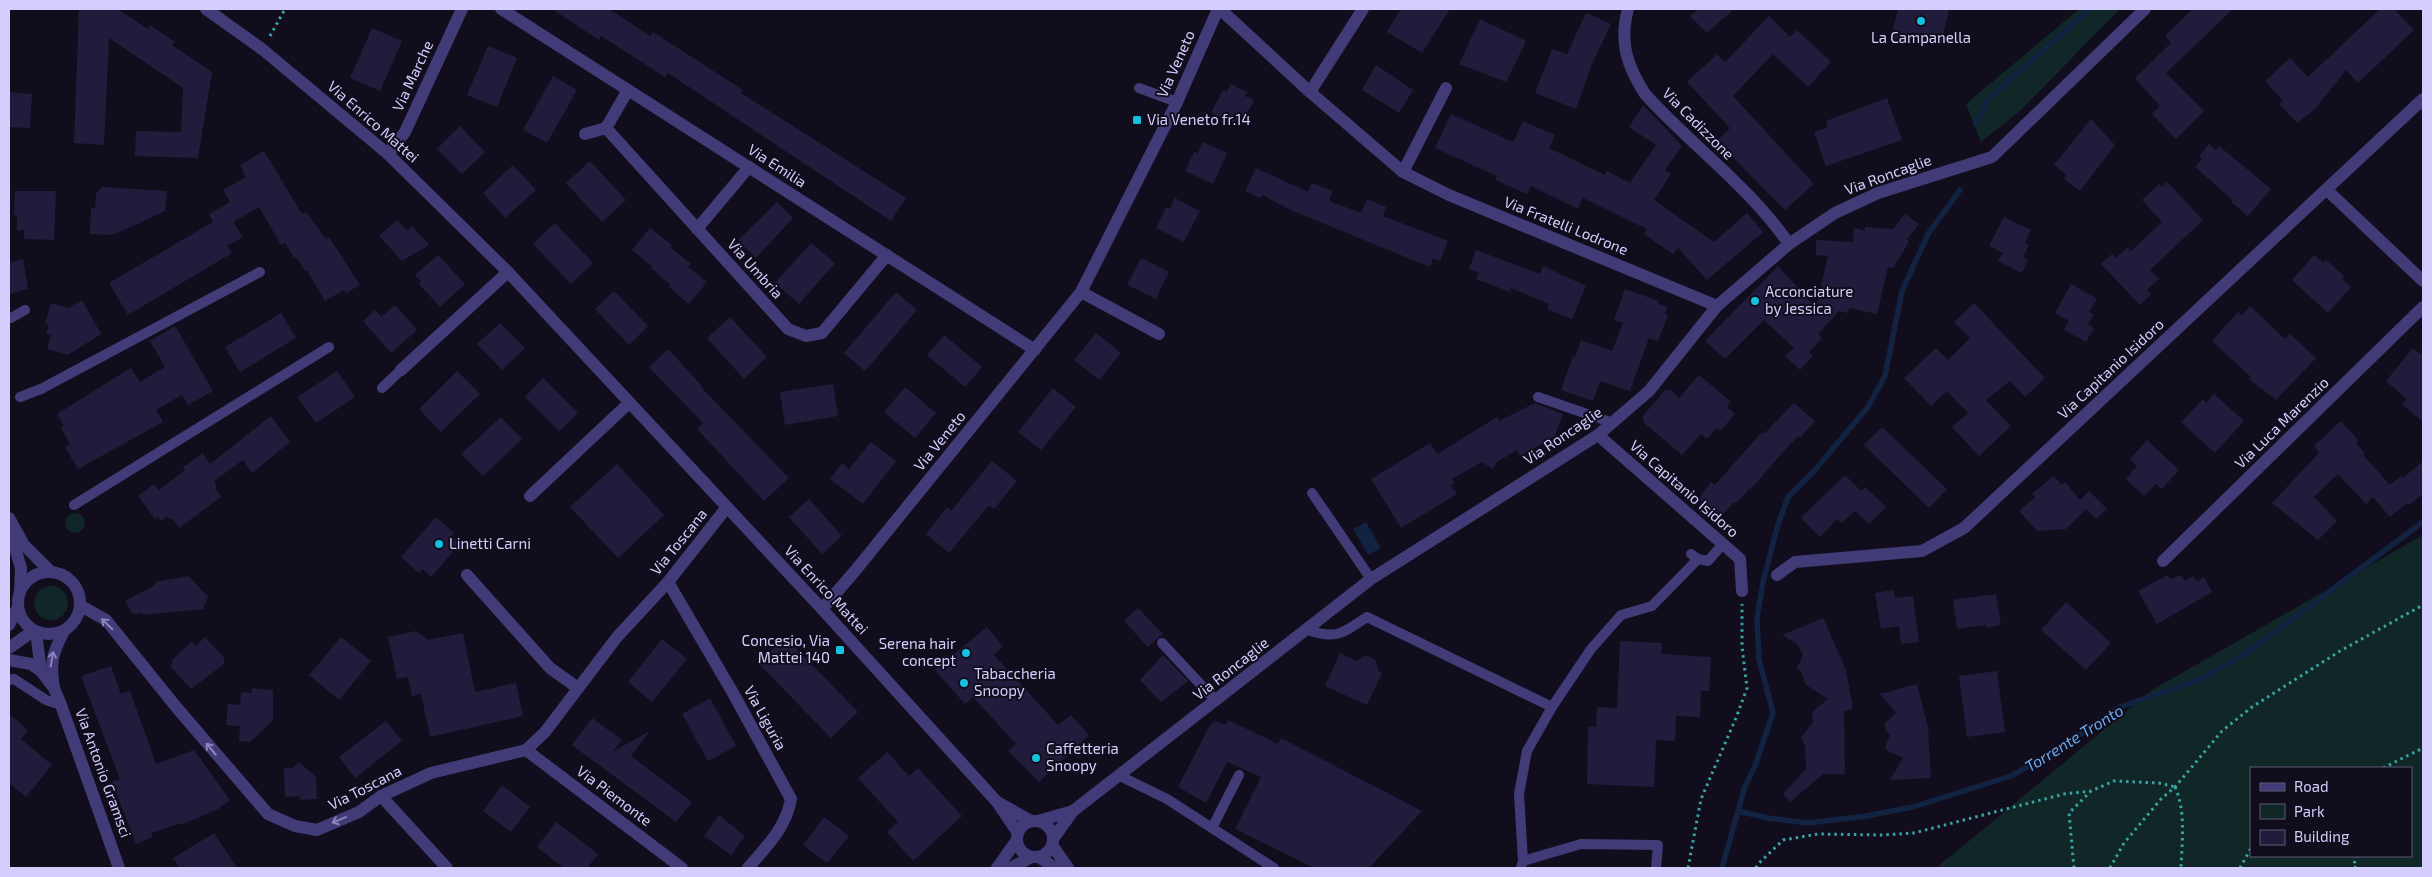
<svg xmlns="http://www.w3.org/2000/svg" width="2432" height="877" font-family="'Exo 2',sans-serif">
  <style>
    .green { fill: #112626; fill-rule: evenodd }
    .water { fill: #122341 }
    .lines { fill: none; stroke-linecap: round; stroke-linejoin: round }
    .stream { stroke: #122341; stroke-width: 5.5 }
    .building { fill: #231b3c }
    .path { stroke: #37a5a3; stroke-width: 3; stroke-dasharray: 2.5 4; stroke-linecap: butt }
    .service { stroke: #413c78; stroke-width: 10 }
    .minor { stroke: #413c78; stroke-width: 12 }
    .tertiary { stroke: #413c78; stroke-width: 12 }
    .oneway { stroke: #8b84ba }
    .poi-dot { fill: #14c2e0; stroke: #110d1d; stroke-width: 2 }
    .labels { text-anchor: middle; stroke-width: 4; stroke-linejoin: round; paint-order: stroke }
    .poi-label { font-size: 15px; fill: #d5cdfb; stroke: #110d1d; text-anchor: start }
    .street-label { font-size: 15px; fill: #d5cdfb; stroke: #110d1d }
    .water-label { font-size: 16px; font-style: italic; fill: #65aaf1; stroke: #110d1d }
  </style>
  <rect width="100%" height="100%" fill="#110d1d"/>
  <g class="green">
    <polygon points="2079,9 2120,9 2020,111 1981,142 1966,104"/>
    <circle cx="75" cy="523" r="10"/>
    <path d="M2423 535V868H1936L2152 690ZM2411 768V856H2251V768Z"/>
    <circle cx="51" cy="603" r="17"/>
  </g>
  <polygon class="water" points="1366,522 1381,548 1368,555 1353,529"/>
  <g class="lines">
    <g class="stream">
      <polyline points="1976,124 1988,99 2090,9"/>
      <polyline points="1738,811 1744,789 1755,766 1773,713 1759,659 1757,618 1763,582 1777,528 1788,497 1814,471 1868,407 1885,376 1902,291 1928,234 1960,190"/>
      <polyline points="1722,868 1738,811 1768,818 1808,823 1866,816 1913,807 2011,776 2055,752 2120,707 2201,679 2251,650 2423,522"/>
    </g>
  </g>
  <g class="building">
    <polygon points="79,9 117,9 148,29 150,25 175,42 172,45 212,72 198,158 135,156 136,131 181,132 183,88 109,38 104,145 74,143"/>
    <polygon points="552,9 609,9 650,36 653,32 743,90 741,93 906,198 891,221 668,73 665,77 601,36 599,40"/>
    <polygon points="1401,9 1450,9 1422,53 1387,32"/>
    <polygon points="1698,9 1734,9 1707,33 1690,16"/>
    <polygon points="1898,9 1949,9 1942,40 1912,32 1909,42 1891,38"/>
    <polygon points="2193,9 2233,9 2166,73 2204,111 2176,139 2152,114 2160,106 2135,78 2171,43 2165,36"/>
    <polygon points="2380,9 2394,9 2414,30 2358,83 2346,70 2315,109 2297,123 2279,104 2283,101 2265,81 2290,58 2308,77"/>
    <polygon points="1586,13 1611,24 1592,64 1576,109 1535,93 1552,49 1567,54"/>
    <polygon points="1769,16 1790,37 1797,30 1831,62 1808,87 1773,54 1733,96 1814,184 1785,210 1717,141 1730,128 1687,82 1717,54 1725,62"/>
    <polygon points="1480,19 1526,41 1506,82 1459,64"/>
    <polygon points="372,28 402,41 380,91 350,78"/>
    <polygon points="488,46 517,58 497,107 467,95"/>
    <polygon points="1376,65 1413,90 1399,113 1362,90"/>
    <polygon points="553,76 577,90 547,143 523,130"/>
    <polygon points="1231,84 1247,92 1245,96 1254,100 1240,127 1211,113 1223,90 1227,92"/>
    <polygon points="9,92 32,94 30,128 9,127"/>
    <polygon points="1887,98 1902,140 1826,166 1814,132 1828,127 1826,121"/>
    <polygon points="1643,105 1682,146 1665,170 1671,174 1654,200 1714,242 1747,213 1763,232 1707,280 1678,248 1673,254 1644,234 1647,229 1583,198 1578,209 1531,186 1527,194 1495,180 1497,176 1435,148 1451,114 1513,142 1523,121 1555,135 1549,148 1605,175 1607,171 1630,183 1656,145 1629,127"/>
    <polygon points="2091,119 2115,145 2080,191 2064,179 2066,175 2054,165"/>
    <polygon points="460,126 485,152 462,174 437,149"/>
    <polygon points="1203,142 1227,153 1213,184 1185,171 1194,152 1198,153"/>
    <polygon points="2209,144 2216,150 2219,146 2271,189 2248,216 2231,202 2233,200 2195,167 2202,159 2199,156"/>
    <polygon points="264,151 302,214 306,212 326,239 329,237 360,285 346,293 344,290 325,301 307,270 305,271 296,257 294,258 285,243 281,245 259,207 233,222 243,237 227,246 232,253 128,315 109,283 213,222 209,214 230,202 223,190 246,177 240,165"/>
    <polygon points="590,161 626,200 602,222 566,183"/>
    <polygon points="513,165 536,190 505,218 483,193"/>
    <polygon points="1256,168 1308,192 1312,183 1333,191 1329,200 1332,202 1361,213 1367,199 1386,207 1383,216 1448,241 1440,261 1433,258 1430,267 1293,211 1262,195 1260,198 1245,191"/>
    <polygon points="2167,182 2203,220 2150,270 2159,279 2147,290 2151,294 2140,305 2101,264 2112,254 2116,258 2128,247 2131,251 2162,222 2142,200 2159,184 2162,187"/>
    <polygon points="102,187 167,191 165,211 113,235 90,234 91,208 95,208 96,193"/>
    <polygon points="15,191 56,191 54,240 24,239 24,230 17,230 17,215 14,215"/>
    <polygon points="1175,198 1200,211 1184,242 1156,228 1166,207 1170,209"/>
    <polygon points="777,202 793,218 756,258 738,240"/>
    <polygon points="1905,214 1919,224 1907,239 1909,242 1893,268 1888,267 1877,314 1849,308 1848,313 1839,311 1818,334 1822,338 1809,353 1813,356 1800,370 1785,356 1794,348 1764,320 1725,359 1705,341 1778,266 1816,308 1828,256 1816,255 1816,240 1853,242 1854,228 1865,231 1865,227 1893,229"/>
    <polygon points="2004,217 2031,230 2025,243 2029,245 2023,257 2028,260 2022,273 1998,261 2003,253 1989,246"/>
    <polygon points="397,220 407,231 412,226 429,245 402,261 379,236"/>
    <polygon points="555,223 593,263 571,284 533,244"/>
    <polygon points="650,228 672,245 671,248 691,264 688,267 707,282 689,304 669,287 671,285 651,268 652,266 632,250"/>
    <polygon points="811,243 835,263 799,304 775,283"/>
    <polygon points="1476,250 1540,274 1543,266 1586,286 1572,319 1547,309 1549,304 1511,288 1510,292 1476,279 1479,273 1469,269"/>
    <polygon points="438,255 465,284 440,307 419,284 421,282 415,275"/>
    <polygon points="2314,255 2323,263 2326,260 2344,276 2342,279 2351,287 2328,313 2292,280"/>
    <polygon points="1141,258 1169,272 1156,299 1127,285"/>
    <polygon points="23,259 28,289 9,294 9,263"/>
    <polygon points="2071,284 2097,299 2089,312 2094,314 2088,324 2094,328 2086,342 2064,330 2069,321 2055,313"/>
    <polygon points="1625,289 1659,301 1658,304 1667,307 1665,314 1668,315 1658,341 1649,338 1630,391 1600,381 1593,401 1561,390 1573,356 1575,357 1581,340 1612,351 1623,323 1614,320"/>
    <polygon points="614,291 648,326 629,345 595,309"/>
    <polygon points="896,292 917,310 865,371 844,353"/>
    <polygon points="82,300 101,334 68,355 47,349 51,335 46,334 49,325 45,324 51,303 68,308"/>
    <polygon points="1974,303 2045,378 2025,397 2010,381 1986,400 2011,426 1979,456 1952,427 1968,413 1947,391 1931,406 1904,378 1936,348 1948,360 1970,338 1954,322"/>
    <polygon points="395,305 417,330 391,353 363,321 375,310 381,317"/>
    <polygon points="2250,306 2285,339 2290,334 2316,358 2276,400 2249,379 2251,377 2212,341 2238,312 2242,316"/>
    <polygon points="281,313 296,338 240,372 225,347"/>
    <polygon points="730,317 767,357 744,379 707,338"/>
    <polygon points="500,323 525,348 502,370 477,344"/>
    <polygon points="175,326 213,391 188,405 182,395 156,410 163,422 78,469 65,447 70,444 61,428 64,426 57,414 131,368 140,382 165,367 150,341"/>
    <polygon points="1096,333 1121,353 1099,380 1074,360"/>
    <polygon points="944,335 982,367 965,387 927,355"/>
    <polygon points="2413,348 2423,356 2423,422 2402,404 2407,399 2386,381"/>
    <polygon points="668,349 702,386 701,387 789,478 764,501 697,429 703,423 649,367"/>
    <polygon points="337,371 355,397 316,423 297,397"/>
    <polygon points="457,371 480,394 441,432 419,409"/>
    <polygon points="1699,375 1731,402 1727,407 1735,414 1720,431 1717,428 1707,439 1701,434 1682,455 1643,422 1643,416 1665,390 1671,390 1679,398"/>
    <polygon points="543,378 578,413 559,431 525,397"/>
    <polygon points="833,384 838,416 785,425 780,392"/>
    <polygon points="905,387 936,413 915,438 884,412"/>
    <polygon points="1053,388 1076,407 1041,450 1018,432"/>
    <polygon points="2214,394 2244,421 2215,453 2181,422 2203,399 2206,403"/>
    <polygon points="1535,403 1563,414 1555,436 1520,456 1517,450 1497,462 1493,469 1482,462 1452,479 1455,483 1451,485 1457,494 1401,528 1371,479 1430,443 1437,454 1497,417 1499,421"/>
    <polygon points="1794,403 1815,421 1800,438 1798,436 1784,451 1751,489 1750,488 1736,503 1734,502 1720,518 1698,499 1711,482 1715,485 1762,432 1764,434"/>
    <polygon points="271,416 290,442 252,473 243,460 214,481 217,486 215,488 221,497 179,528 172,518 170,520 167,516 161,521 158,517 155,519 138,496 154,484 159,490 185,470 183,467 203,453 210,464"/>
    <polygon points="501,417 522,439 483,476 461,454"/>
    <polygon points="2341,421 2358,440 2356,443 2365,453 2363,455 2390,485 2401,476 2403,478 2423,461 2423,494 2409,505 2407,503 2390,517 2373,497 2366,504 2338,474 2314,497 2337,521 2318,540 2272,503 2319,453 2314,446"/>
    <polygon points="1882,427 1947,489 1929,508 1864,445"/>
    <polygon points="2147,440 2179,470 2162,489 2156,484 2144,496 2126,479 2137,466 2130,459"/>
    <polygon points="871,442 896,461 863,504 830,479 842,463 849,469"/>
    <polygon points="992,461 1017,481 994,509 989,505 949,553 926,534 947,507 951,511"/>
    <polygon points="617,464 664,515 618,558 570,507"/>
    <polygon points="1845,475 1861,491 1865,487 1886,507 1869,524 1855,511 1842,523 1837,519 1820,537 1801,518"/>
    <polygon points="2053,476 2062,485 2065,482 2080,500 2089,491 2107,509 2096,519 2086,509 2066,529 2037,531 2019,511 2035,497 2032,494"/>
    <polygon points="809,499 842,536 822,554 789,517"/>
    <polygon points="436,517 454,533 451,537 460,544 431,577 423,569 419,573 401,557"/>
    <polygon points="2168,575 2170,579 2181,575 2185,581 2193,576 2197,582 2204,577 2212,592 2157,624 2138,591"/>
    <polygon points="189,576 208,597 203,609 143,615 142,613 133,614 125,601 155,585 155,582"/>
    <polygon points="1894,590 1895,598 1913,596 1919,642 1901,644 1899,626 1881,629 1875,593"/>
    <polygon points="1996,594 2001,625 1986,628 1986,625 1957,629 1953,600"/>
    <polygon points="2066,602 2111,643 2086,670 2041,630"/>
    <polygon points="1138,608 1163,634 1148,647 1124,621"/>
    <polygon points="1823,618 1846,670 1853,709 1844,711 1845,774 1823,774 1790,802 1783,794 1806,769 1805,746 1801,738 1813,722 1812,712 1828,699 1806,685 1801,671 1797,668 1803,655 1798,645 1782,635"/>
    <polygon points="987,627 1003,646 994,655 1058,725 1071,715 1089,735 1039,782 1008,751 1016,744 973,697 965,704 935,670"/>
    <polygon points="416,631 428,640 463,633 475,692 516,683 523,716 430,737 421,694 412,696 408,677 397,679 388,637"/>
    <polygon points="205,637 224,658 224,664 191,689 170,666 173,663 171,661 192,641 196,646"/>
    <polygon points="341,637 371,661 339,700 309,675"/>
    <polygon points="785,637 858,712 831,738 758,663"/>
    <polygon points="662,639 687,659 652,702 628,682"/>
    <polygon points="1620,641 1662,643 1661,654 1711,657 1709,691 1701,691 1700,717 1676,716 1675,741 1656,740 1654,787 1587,784 1588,726 1596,727 1597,707 1617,708"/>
    <polygon points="1340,653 1357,661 1366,655 1376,660 1378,671 1382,673 1367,705 1325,686"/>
    <polygon points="1163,655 1188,681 1161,702 1140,680"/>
    <polygon points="111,666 121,694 130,691 156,764 194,750 230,800 218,809 181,825 181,823 151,833 153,837 136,844 112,782 120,779 81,676"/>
    <polygon points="1997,671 2005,732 1967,737 1959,676"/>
    <polygon points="1917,684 1928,727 1931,778 1890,780 1903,758 1888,751 1885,747 1890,736 1885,729 1885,723 1896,713 1880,694"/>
    <polygon points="252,688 273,690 273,720 250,742 239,741 240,726 226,725 228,704 240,705 241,692 252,693"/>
    <polygon points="710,698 736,746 708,761 682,714"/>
    <polygon points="9,714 28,730 21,739 52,765 26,797 9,783"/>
    <polygon points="592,718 622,740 612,752 650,731 631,756 692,802 676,822 572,745"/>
    <polygon points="1228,720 1278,744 1281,738 1422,811 1369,868 1314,868 1235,829 1261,777 1227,762 1206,803 1178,787 1210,725 1215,721 1226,725"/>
    <polygon points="386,721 402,741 355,778 339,757"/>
    <polygon points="887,752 909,776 918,768 962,816 913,861 887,832 898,822 858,778"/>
    <polygon points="299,762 316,777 317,799 300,800 299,796 285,797 284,768 292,768"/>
    <polygon points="502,785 530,807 511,832 483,811"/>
    <polygon points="719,815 745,836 731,855 704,836"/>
    <polygon points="824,817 849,836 827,863 803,845"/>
    <polygon points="556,822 598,854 587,868 564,868 537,847"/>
    <polygon points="214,833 237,868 180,868 173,858"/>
  </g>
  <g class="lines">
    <g class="path">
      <polyline points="270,36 285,9"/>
      <polyline points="2383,768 2423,748"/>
      <path d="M2175 787C2186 811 2182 842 2181 868"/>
      <polyline points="1688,868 1701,799 1736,718 1747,688 1742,647 1742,604"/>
      <polyline points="1756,868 1758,864 1783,840 1818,834 1882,835 1914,833 2064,794 2091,791 2114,781 2159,783 2175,787"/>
      <polyline points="2074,868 2069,813 2091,791"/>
      <polyline points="2110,868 2124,843 2161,799 2175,787 2222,731 2252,707 2340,651 2423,605"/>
      <polyline points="2240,868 2251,848"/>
      <polyline points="2356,868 2353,866 2357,856"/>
    </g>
    <g class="service">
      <polyline points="1139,88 1177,102"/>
      <polyline points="11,318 25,310"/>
      <polyline points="382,388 401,370"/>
      <polyline points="20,397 41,389 260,272"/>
      <polyline points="1538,397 1613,423"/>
      <polyline points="1312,493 1371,579"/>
      <polyline points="74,505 329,347"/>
      <polyline points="1691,554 1698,559 1708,561 1722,545"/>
      <path d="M1308 630C1336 640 1343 633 1367 617L1552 707 1591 649 1621 615 1652 606 1698 559"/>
      <polyline points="1162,643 1216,701"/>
      <polyline points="9,680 14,679 46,700 61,705"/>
      <polyline points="1120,776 1167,799 1274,868"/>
      <polyline points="1212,828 1239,775"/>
      <polyline points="1523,861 1581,844 1658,845 1656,868"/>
      <polyline points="1521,868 1523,861 1519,794 1527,751 1552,707"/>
    </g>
    <g class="minor">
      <polyline points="501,9 1035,350"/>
      <polyline points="1220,9 1310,92 1403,172 1449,195 1717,306"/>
      <path d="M1628 9C1619 42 1627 66 1645 94 1691 145 1750 187 1789 244"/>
      <polyline points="628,90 606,128 788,329 806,336 822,333 887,255"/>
      <polyline points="1310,92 1363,9"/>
      <polyline points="585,134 606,128"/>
      <polyline points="388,154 405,132 462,9"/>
      <polyline points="1403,172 1446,88"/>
      <polyline points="2327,190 2423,281"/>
      <polyline points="697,229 749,167"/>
      <polyline points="1081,292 1159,334"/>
      <polyline points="401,370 508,272"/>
      <polyline points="1598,435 1740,559 1742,591"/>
      <polyline points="530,496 629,403"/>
      <polyline points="9,518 24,545 51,572"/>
      <polyline points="9,528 21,568 20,591"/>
      <polyline points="2163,561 2423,307"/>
      <circle cx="49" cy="603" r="31"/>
      <polyline points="467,575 550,668 578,688"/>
      <polyline points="1777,575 1795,562 1922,551 1964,528 2423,99"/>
      <path d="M668 582 733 693 791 799C786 828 766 847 748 868"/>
      <polyline points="81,606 106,620 177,708 268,814 295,826 317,830 359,812 381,796 431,773 526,750 545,732 617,637 668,582 727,507"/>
      <polyline points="822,609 855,571 1081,292 1177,102 1218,9"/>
      <polyline points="9,625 18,607"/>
      <polyline points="36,632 41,671 54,688 61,705 119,868"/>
      <polyline points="9,648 33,631"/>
      <polyline points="9,660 31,664 41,671"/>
      <path d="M54 688C50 663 52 654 64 631"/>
      <polyline points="526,750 682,868"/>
      <polyline points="381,796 447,868"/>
      <polyline points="1038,821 1073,811"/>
      <polyline points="1053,839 1073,811 1371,579 1598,435 1649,391 1717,306 1789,244 1835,213 1878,193 1992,157 2145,9"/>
      <polyline points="997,868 1017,840"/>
      <polyline points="1010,868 1032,857"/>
    </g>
    <g class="tertiary">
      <polyline points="206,9 262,49 388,154 508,272 822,609 997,802 1018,833"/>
      <polyline points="999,803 1031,821"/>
      <circle cx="1035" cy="839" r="18"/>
      <polyline points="1052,845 1068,868"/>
      <polyline points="1039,857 1055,868"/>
    </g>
  </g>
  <defs><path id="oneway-shaft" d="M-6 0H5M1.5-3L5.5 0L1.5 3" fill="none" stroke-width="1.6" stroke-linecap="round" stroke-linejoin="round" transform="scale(1.25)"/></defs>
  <g class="oneway">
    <use href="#oneway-shaft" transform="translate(107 624) rotate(-136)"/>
    <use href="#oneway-shaft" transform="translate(52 659) rotate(-80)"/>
    <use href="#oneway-shaft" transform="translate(211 749) rotate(-130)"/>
    <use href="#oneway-shaft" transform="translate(339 820) rotate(158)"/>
  </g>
  <g class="poi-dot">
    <circle cx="1921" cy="21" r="5"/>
    <rect x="1132" y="115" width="10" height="10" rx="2.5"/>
    <circle cx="1755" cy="301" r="5"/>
    <circle cx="439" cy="544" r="5"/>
    <rect x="835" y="645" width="10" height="10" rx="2.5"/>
    <circle cx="966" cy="653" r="5"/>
    <circle cx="964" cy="683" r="5"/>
    <circle cx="1036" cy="758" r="5"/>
  </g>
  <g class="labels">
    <g class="poi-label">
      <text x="1921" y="43" text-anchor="middle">La Campanella</text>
      <text x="1147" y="125">Via Veneto fr.14</text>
      <text x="1765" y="297">Acconciature<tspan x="1765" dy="17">by Jessica</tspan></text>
      <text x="449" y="549">Linetti Carni</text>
      <text x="830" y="646" text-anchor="end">Concesio, Via<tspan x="830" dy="17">Mattei 140</tspan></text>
      <text x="956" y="649" text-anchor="end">Serena hair<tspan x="956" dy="17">concept</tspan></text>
      <text x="974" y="679">Tabaccheria<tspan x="974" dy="17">Snoopy</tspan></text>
      <text x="1046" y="754">Caffetteria<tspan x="1046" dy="17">Snoopy</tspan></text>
    </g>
    <g class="street-label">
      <text transform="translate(1176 64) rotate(-66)" y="5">Via Veneto</text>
      <text transform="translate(413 76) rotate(-65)" y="5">Via Marche</text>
      <text transform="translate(373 122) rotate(41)" y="5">Via Enrico Mattei</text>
      <text transform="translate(1698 124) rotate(45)" y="5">Via Cadizzone</text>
      <text transform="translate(777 166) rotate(33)" y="5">Via Emilia</text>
      <text transform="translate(1888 175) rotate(-20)" y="5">Via Roncaglie</text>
      <text transform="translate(1566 226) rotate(22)" y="5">Via Fratelli Lodrone</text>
      <text transform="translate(755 269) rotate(48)" y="5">Via Umbria</text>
      <text transform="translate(2111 369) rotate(-43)" y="5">Via Capitanio Isidoro</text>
      <text transform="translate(2282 423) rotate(-44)" y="5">Via Luca Marenzio</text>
      <text transform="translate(1563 436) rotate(-34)" y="5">Via Roncaglie</text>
      <text transform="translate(940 441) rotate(-51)" y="5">Via Veneto</text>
      <text transform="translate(1684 489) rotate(41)" y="5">Via Capitanio Isidoro</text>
      <text transform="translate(679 542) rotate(-51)" y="5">Via Toscana</text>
      <text transform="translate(826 590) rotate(47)" y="5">Via Enrico Mattei</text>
      <text transform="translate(1231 669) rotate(-38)" y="5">Via Roncaglie</text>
      <text transform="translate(765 718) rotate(61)" y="5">Via Liguria</text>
      <text transform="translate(103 773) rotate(70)" y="5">Via Antonio Gramsci</text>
      <text transform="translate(365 788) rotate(-27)" y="5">Via Toscana</text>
      <text transform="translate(614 796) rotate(37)" y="5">Via Piemonte</text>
    </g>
    <g class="water-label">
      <text transform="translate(2074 738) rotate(-32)" y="6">Torrente Tronto</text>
    </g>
  </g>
  <rect width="2432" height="877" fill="none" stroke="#d5cdfb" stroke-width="20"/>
  <rect x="2250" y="767" width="162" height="90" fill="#110d1d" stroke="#5f5a76"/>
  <rect x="2260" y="783" width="25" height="8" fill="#413c78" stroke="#5f5a76"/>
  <text x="2294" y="792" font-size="15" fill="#d5cdfb">Road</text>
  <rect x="2260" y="804" width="25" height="15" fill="#112626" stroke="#5f5a76"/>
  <text x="2294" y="817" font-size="15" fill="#d5cdfb">Park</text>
  <rect x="2260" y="830" width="25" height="15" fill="#231b3c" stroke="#5f5a76"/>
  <text x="2294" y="842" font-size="15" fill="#d5cdfb">Building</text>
</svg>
